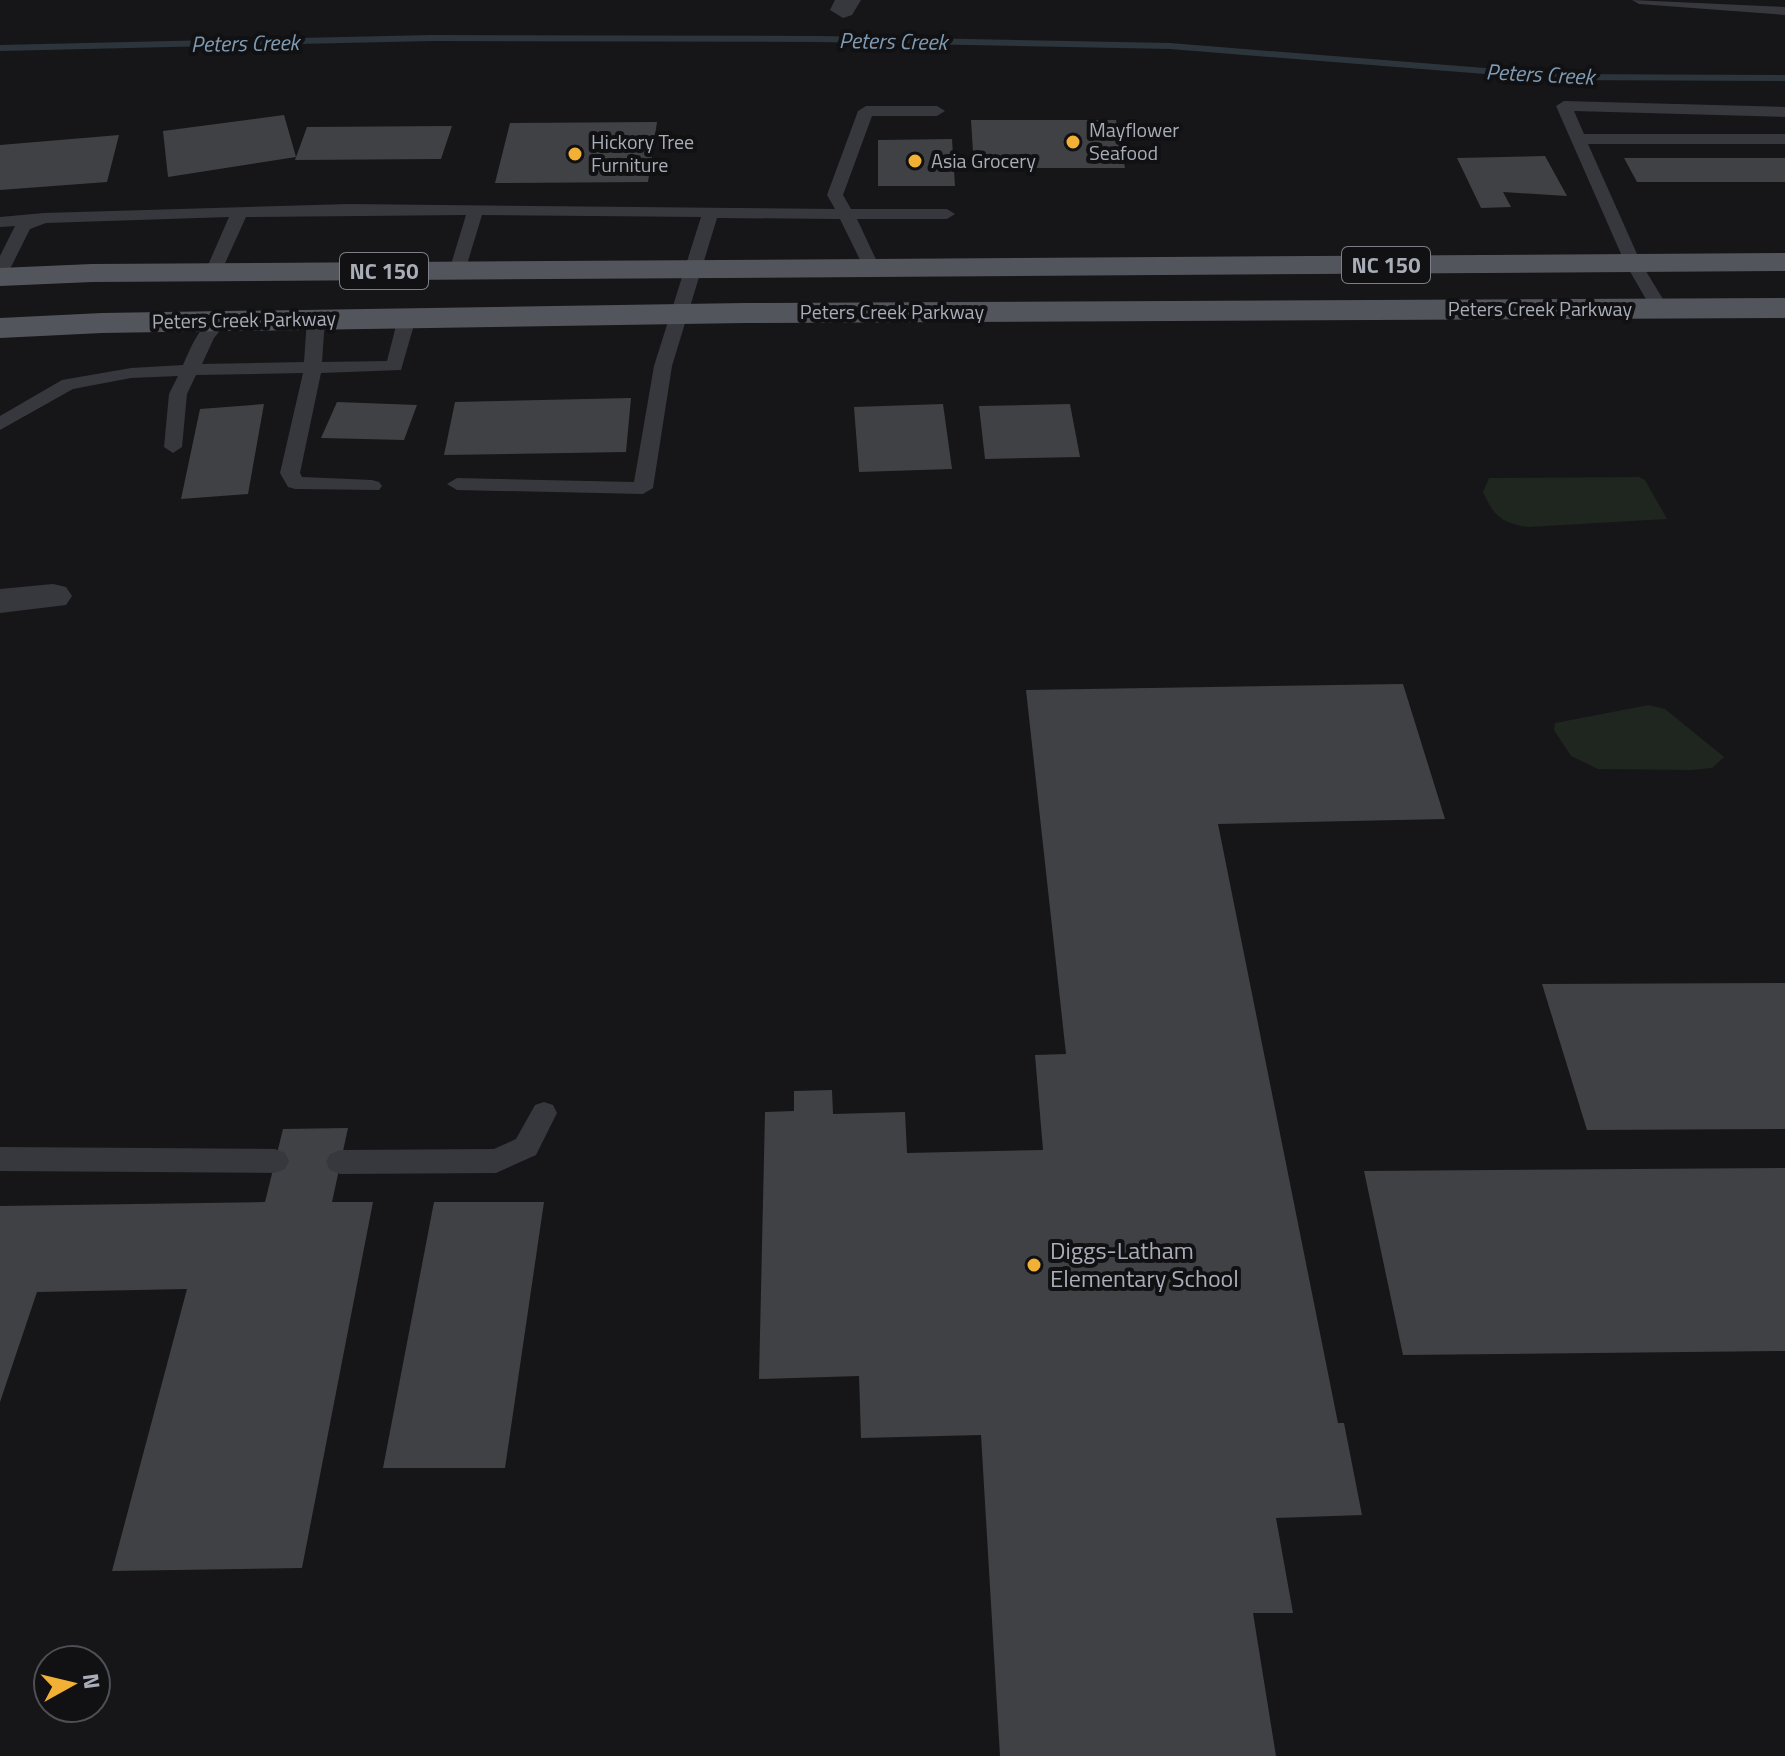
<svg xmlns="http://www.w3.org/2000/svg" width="1785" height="1756" font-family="'Titillium Web',sans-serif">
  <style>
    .green { fill: #1e261f }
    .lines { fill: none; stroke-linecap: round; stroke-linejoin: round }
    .stream { fill: #2c353c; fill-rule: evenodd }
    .building { fill: #404145 }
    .lane { fill: #37383d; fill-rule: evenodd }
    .street { fill: #37383d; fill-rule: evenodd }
    .primary { fill: #53555c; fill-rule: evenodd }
    .poi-dot { fill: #f2b134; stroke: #111113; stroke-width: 3 }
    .labels { text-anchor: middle; stroke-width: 8; stroke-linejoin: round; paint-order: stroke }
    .far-poi-label { font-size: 20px; fill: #a8adb8; stroke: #111113; text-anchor: start }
    .far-street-label { font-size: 20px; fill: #a8adb8; stroke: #111113 }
    .far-water-label { font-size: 22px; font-style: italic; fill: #7f9bb3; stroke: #111113 }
    .shield { fill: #111113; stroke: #7b7e86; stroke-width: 2 }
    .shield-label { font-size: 22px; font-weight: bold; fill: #a8adb8 }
    .poi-label { font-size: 24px; fill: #a8adb8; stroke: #111113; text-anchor: start }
  </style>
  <rect width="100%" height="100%" fill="#161618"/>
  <g class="green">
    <path d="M1639 477 1645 480 1667 519 1528 527C1501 523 1494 516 1483 492L1489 478Z"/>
    <polygon points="1649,705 1665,709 1724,757 1712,768 1691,770 1598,769 1571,756 1554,730 1555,723"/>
  </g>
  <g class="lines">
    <polygon class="stream" points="432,35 819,36 1170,43 1559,74 1785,75 1785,81 1559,80 1170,49 819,42 432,41 0,51 0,45"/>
  </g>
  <g class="building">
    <polygon points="284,115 296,157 168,177 163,131"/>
    <polygon points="971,120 1116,120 1125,168 974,168"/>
    <polygon points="657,122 648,182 495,183 510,123"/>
    <polygon points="452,126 441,159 295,160 307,127"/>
    <polygon points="119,135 107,182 0,190 0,145"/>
    <polygon points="952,139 955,186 878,186 878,140"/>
    <polygon points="1545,156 1567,196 1503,192 1511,207 1481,208 1457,158"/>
    <polygon points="1624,158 1785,158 1785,182 1637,182"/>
    <polygon points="631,398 626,452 444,455 455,402"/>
    <polygon points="337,402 417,405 404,440 321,438"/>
    <polygon points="264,404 248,494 181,499 200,409"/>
    <polygon points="943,404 952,469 859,472 854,407"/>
    <polygon points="1070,404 1080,457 985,459 979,406"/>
    <polygon points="1403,684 1445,819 1218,824 1338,1423 1344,1423 1362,1515 1276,1518 1293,1613 1253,1613 1276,1756 1000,1756 981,1435 861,1438 859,1376 759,1379 765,1112 794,1111 794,1091 832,1090 833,1114 905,1112 907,1153 1043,1150 1035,1055 1066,1054 1026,690"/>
    <polygon points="1785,983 1785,1129 1587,1130 1542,984"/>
    <polygon points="348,1128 332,1202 373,1202 302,1568 112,1571 187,1289 37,1292 0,1402 0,1206 265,1202 283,1129"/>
    <polygon points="1785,1168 1785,1351 1403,1355 1364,1171"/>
    <polygon points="434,1202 544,1202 505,1468 383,1468"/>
  </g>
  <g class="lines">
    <g class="lane">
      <polygon points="1632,0 1785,7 1785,15 1639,4"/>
      <polygon points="1564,101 1785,107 1785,117 1574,111 1584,134 1785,134 1785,144 1588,144 1641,263 1669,309 1666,313 1654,313 1625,263 1556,106"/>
      <polygon points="866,106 937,106 945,111 937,116 872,116 843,195 851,209 947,209 955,214 947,219 857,219 880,268 872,273 864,268 840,219 717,218 672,366 653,488 643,494 457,490 447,484 457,478 634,482 654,366 701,217 482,215 465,271 457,276 449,271 466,215 246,217 221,272 213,277 205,272 229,217 46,223 30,229 8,273 0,278 0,256 15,226 0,227 0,217 44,213 349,204 835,209 827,195 858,111"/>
      <path d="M407 313 416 318 401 370 321 373 300 473 302 477 372 480 379 482 382 486 379 490 295 489 288 487 280 473 303 373 196 375 187 394 182 447 173 453 164 447 169 394 178 376 131 378 73 389 0 430V416L62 380 131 368 183 365C191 348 200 322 219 316L228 321 214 338 202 364 304 362 307 319 316 314 325 319 322 362 387 361 398 318Z"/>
      <polygon points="544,1102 553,1105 557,1113 536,1155 496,1173 340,1174 330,1170 326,1162 330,1154 340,1150 494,1149 516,1139 535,1105"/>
      <polygon points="0,1147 275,1149 285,1153 289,1161 285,1169 275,1173 0,1171"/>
    </g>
    <g class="street">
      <polygon points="835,0 861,0 852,15 843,18 830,10"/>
      <polygon points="53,584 66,587 72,596 66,605 0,613 0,589"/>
    </g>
    <g class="primary">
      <polygon points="1785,253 1785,271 92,282 0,286 0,268 92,264"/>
      <polygon points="1785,298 1785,318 745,323 102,333 0,338 0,318 102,313 745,303"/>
    </g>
  </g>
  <g class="poi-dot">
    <circle cx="1073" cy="142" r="8"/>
    <circle cx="575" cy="154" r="8"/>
    <circle cx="915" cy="161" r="8"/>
    <circle cx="1034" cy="1265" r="8"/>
  </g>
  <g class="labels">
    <g class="far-poi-label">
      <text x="1089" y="137">Mayflower<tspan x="1089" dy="23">Seafood</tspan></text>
      <text x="591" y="149">Hickory Tree<tspan x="591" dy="23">Furniture</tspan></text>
      <text x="931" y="168">Asia Grocery</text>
    </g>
    <g class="far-street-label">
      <text x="1540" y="316">Peters Creek Parkway</text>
      <text x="892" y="319">Peters Creek Parkway</text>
      <text transform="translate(244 320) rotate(-1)" y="7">Peters Creek Parkway</text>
    </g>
    <g class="far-water-label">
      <text transform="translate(893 41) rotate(1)" y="8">Peters Creek</text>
      <text transform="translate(245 43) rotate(-1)" y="8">Peters Creek</text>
      <text transform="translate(1540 74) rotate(3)" y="8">Peters Creek</text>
    </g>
    <g class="shield">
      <rect x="1342" y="247" width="88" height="36" rx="6"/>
      <rect x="340" y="253" width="88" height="36" rx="6"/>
    </g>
    <g class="shield-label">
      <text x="1386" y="273">NC 150</text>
      <text x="384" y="279">NC 150</text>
    </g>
    <g class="poi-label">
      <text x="1050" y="1259">Diggs-Latham<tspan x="1050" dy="28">Elementary School</tspan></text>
    </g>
  </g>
  <g transform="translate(72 1684) rotate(82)"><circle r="38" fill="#111113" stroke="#4d4f55" stroke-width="2"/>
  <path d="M0-6L14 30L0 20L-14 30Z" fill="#f2b134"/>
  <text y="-12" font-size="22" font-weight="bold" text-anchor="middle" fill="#a8adb8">N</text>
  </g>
</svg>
